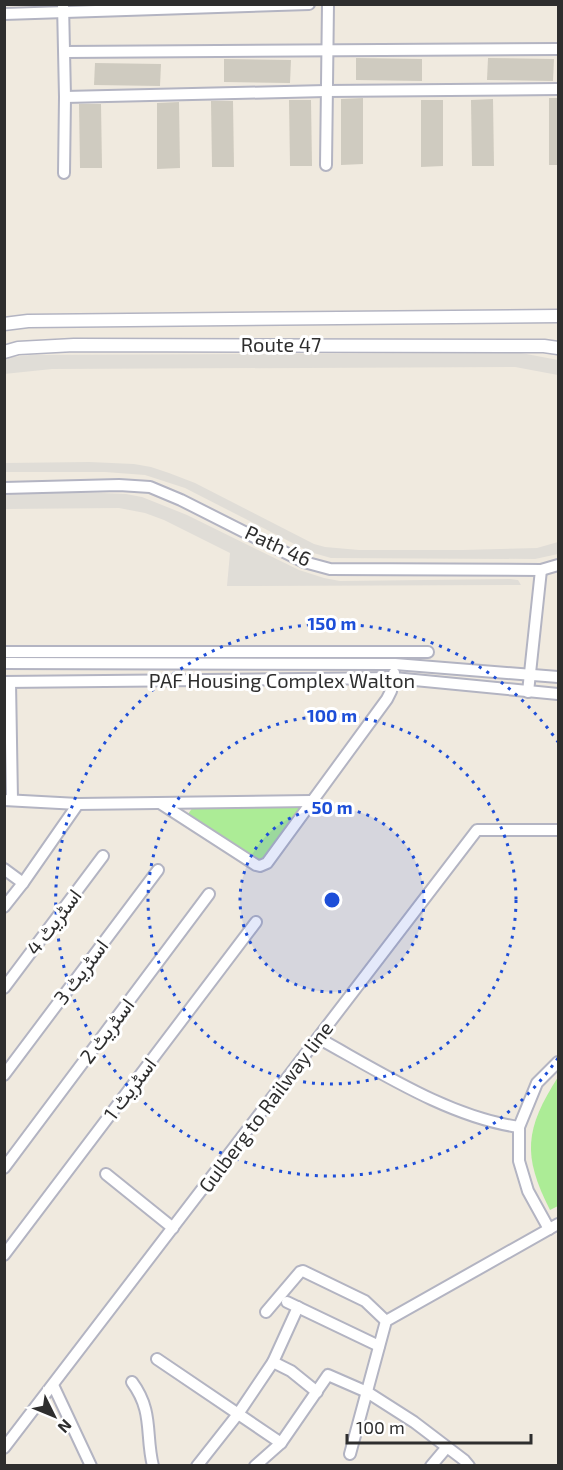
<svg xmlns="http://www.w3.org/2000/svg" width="563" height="1470" font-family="'Exo 2',Vazirmatn,sans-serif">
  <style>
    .green { fill: #acec96 }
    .plaza { fill: #e0ddd7 }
    .building { fill: #cfcbc0 }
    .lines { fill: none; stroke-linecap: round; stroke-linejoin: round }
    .minor-casing { stroke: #b3b4c2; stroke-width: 14 }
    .tertiary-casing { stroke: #b3b4c2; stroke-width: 15 }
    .minor { stroke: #fff; stroke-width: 10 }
    .tertiary { stroke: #fff; stroke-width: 12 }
    .ring { fill: none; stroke: #1d4ed8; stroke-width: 3; stroke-dasharray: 3 6 }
    .labels { text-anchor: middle; stroke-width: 6; stroke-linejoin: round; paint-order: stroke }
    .street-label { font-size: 20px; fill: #2e2e2e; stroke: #fff }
    .centre { fill: #1d4ed8; stroke: #fff; stroke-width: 3 }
    .ring-label { font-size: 18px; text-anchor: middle; font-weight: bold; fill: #1d4ed8; stroke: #fff; stroke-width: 6; stroke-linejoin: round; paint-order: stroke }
  </style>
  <rect width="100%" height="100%" fill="#f0eadf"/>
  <g class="green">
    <polygon points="303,806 261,861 186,817 193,807"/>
    <path d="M558 1077V1206L550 1210C522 1155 525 1129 558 1077Z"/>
  </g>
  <g class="plaza">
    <polygon points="521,353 558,360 558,375 515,367 52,369 4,374 5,358 30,355"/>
    <polygon points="89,462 134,464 151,467 169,473 195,483 314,544 325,547 359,550 463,550 537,548 558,542 558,554 535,559 331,558 310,552 185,488 145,475 105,472 5,472 5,463"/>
    <polygon points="5,493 101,493 126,494 142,497 187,515 299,570 324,578 340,581 510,579 518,580 521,585 227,586 230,553 164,520 145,513 119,508 5,509"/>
  </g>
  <g class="building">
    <polygon points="356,58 422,59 422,81 356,80"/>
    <polygon points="488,58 554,59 553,81 487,80"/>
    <polygon points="224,59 291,60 290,83 224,82"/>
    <polygon points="95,63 161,64 160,86 94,85"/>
    <polygon points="363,98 363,164 341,165 341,99"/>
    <rect x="549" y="98" width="9" height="67"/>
    <polygon points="493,99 494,166 472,166 471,100"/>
    <polygon points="289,100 311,100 312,166 290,166"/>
    <polygon points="421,100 443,100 443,166 421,167"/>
    <polygon points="211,101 233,101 234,167 212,167"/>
    <polygon points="179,102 180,168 157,169 157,103"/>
    <polygon points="79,104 101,104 102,168 80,168"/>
  </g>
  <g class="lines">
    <defs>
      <g id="minor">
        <polyline points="63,4 65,97 64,173"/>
        <polyline points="4,14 309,4"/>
        <polyline points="65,52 558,49"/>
        <polyline points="65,97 326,91 558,89"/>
        <polyline points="326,165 328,4"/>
        <polyline points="4,488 119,485 150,487 181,500 304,562 330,569 541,570 558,565"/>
        <polyline points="4,652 428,652"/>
        <polyline points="4,663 395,664 558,677"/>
        <polyline points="4,682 394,678 558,694"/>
        <polyline points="10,682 12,800"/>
        <polyline points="528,692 541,570"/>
        <polyline points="4,800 78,804 311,801"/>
        <polyline points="160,803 256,865 260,866 267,863 387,699 391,691 394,673"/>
        <polyline points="4,869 23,883 78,804"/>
        <polyline points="4,907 23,883"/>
        <polyline points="4,988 103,856"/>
        <path d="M318 1038C380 1072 449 1117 519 1127"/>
        <polyline points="4,1075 158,870"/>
        <polyline points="4,1168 209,894"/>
        <polyline points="106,1174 173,1228"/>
        <polyline points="549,1229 528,1191 519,1161 519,1127 537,1083 558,1062"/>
        <polyline points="4,1255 256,922"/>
        <polyline points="287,1302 379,1346"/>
        <polyline points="266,1312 300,1272 303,1271 365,1301 386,1321"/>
        <polyline points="157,1359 281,1443"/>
        <polyline points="273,1362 291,1371 317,1392"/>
        <path d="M132 1382C154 1412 145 1434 153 1466"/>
        <polyline points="53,1385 91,1466"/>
        <polyline points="4,1448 477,830 558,830"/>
        <polyline points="350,1454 386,1321 558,1224"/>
        <polyline points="197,1466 238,1414 273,1362 298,1307"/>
        <polyline points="255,1466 281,1443 328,1375 367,1392 414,1422 464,1460 469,1466"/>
        <polyline points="431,1466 447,1447"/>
      </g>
      <g id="tertiary">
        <polyline points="4,324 28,321 558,316"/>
        <polyline points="4,352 18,348 74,345 544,346 558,348"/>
      </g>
    </defs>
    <use href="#minor" class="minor-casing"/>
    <use href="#tertiary" class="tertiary-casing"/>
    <use href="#minor" class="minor"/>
    <use href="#tertiary" class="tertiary"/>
  </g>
  <circle cx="332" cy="900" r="92" fill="#1d4ed8" fill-opacity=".12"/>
  <g class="ring">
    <circle cx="332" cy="900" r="92"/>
    <circle cx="332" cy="900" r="184"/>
    <path d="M558 1058A276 276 0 1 1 558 742"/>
  </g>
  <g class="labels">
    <g class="street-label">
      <text x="281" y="352">Route 47</text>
      <text transform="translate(278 546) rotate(25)" y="7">Path 46</text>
      <text x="282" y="688">PAF Housing Complex Walton</text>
      <text transform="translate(54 922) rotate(-53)" y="7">اسٹریٹ 4</text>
      <text transform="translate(81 972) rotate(-53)" y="7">اسٹریٹ 3</text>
      <text transform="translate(107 1031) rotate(-53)" y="7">اسٹریٹ 2</text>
      <text transform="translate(130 1089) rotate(-53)" y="7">اسٹریٹ 1</text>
      <text transform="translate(266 1107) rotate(-53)" y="7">Gulberg to Railway line</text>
    </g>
  </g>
  <circle cx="332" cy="900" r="9" class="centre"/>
  <g class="ring-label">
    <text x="332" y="630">150 m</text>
    <text x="332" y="722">100 m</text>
    <text x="332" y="814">50 m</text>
  </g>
  <rect width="563" height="1470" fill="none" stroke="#2e2e2e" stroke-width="12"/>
  <g transform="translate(54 1416) rotate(133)" stroke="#ffffff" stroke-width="4.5" paint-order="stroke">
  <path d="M0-4.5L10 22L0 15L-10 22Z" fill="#2e2e2e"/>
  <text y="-9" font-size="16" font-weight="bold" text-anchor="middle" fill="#2e2e2e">N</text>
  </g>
  <path d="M347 1434v9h184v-9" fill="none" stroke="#2e2e2e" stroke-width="3"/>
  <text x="356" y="1434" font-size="18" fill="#2e2e2e" stroke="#ffffff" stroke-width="4.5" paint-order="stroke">100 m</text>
</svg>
